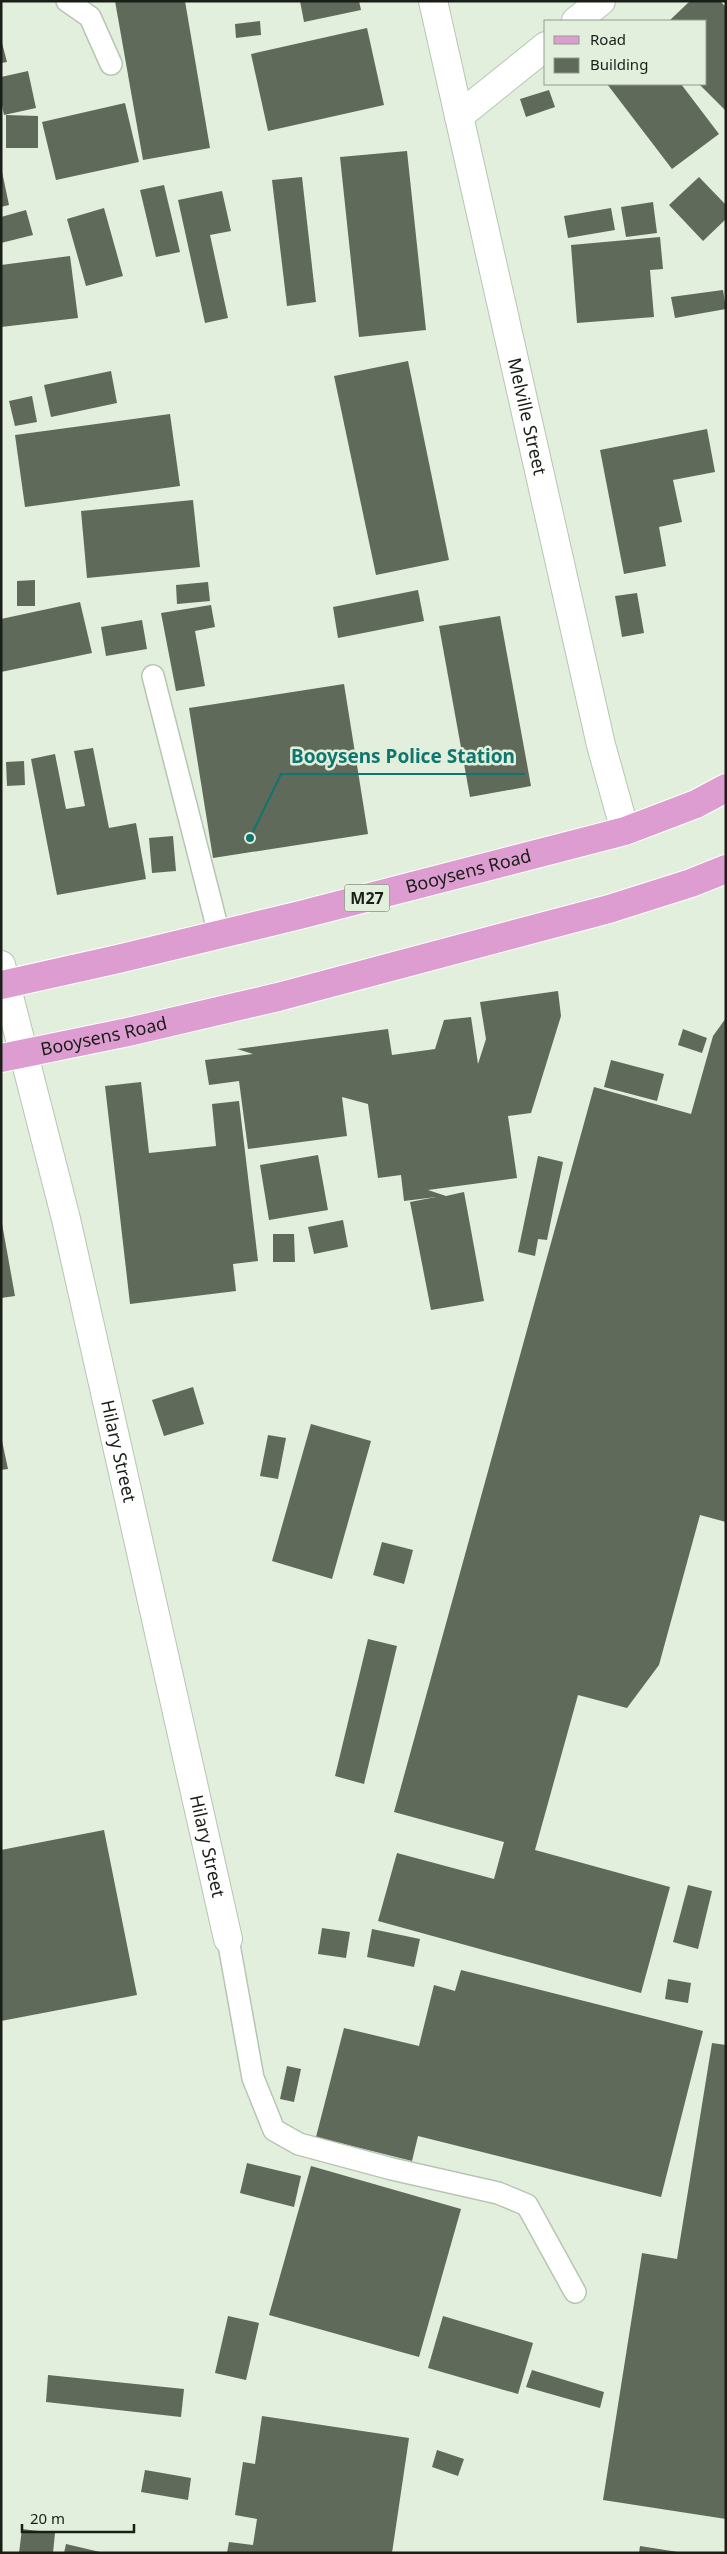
<svg xmlns="http://www.w3.org/2000/svg" width="727" height="2554" font-family="'Noto Sans',sans-serif">
  <style>
    .building { fill: #5f6a5b }
    .lines { fill: none; stroke-linecap: round; stroke-linejoin: round }
    .lane-casing { stroke: #b8c5b3; stroke-width: 24 }
    .street-casing { stroke: #b8c5b3; stroke-width: 30 }
    .primary-casing { stroke: #fff; stroke-width: 30 }
    .lane { stroke: #fff; stroke-width: 21 }
    .street { stroke: #fff; stroke-width: 28 }
    .primary { stroke: #de9dd1; stroke-width: 28 }
    .labels { text-anchor: middle; stroke-width: 5; stroke-linejoin: round; paint-order: stroke }
    .shield { fill: #e1efdc; stroke: #555d52; stroke-width: 1 }
    .shield-label { font-size: 16px; font-weight: bold; fill: #191e17 }
    .street-label { font-size: 18px; fill: #191e17; stroke: #e1efdc }
    .leader { fill: none; stroke: #0f766e; stroke-width: 2 }
    .callout-dot { fill: #0f766e; stroke: #e1efdc; stroke-width: 2 }
    .callout-label { font-size: 19px; text-anchor: middle; font-weight: bold; fill: #0f766e; stroke: #e1efdc; stroke-width: 5; stroke-linejoin: round; paint-order: stroke }
  </style>
  <rect width="100%" height="100%" fill="#e1efdc"/>
  <g class="building">
    <polygon points="115,1 185,1 210,148 143,160"/>
    <polygon points="300,1 359,1 361,10 304,22"/>
    <polygon points="690,1 720,1 726,7 726,111 699,84 706,84 706,21 669,21"/>
    <polygon points="260,21 261,35 236,38 235,24"/>
    <polygon points="367,28 384,105 268,131 251,54"/>
    <polygon points="1,39 7,62 1,63"/>
    <polygon points="28,71 36,108 4,115 1,101 1,77"/>
    <polygon points="607,84 681,84 719,134 672,169"/>
    <polygon points="549,90 555,107 526,117 520,99"/>
    <polygon points="125,103 139,162 56,180 42,122"/>
    <polygon points="6,115 38,116 38,148 6,148"/>
    <polygon points="407,151 426,330 359,337 340,157"/>
    <polygon points="1,167 9,205 1,207"/>
    <polygon points="302,177 316,302 287,306 272,180"/>
    <polygon points="699,177 726,205 726,219 703,241 669,205"/>
    <polygon points="164,185 180,252 156,257 140,190"/>
    <polygon points="222,191 231,231 210,235 228,318 205,323 178,200"/>
    <polygon points="653,202 657,233 626,237 621,207"/>
    <polygon points="104,208 123,276 86,286 67,219"/>
    <polygon points="611,208 615,230 568,238 564,216"/>
    <polygon points="26,210 33,235 1,243 1,217"/>
    <polygon points="660,237 663,269 650,270 654,317 577,323 571,245"/>
    <polygon points="70,256 78,318 1,327 1,265"/>
    <polygon points="723,290 726,309 675,318 671,297"/>
    <polygon points="408,361 449,560 376,575 334,376"/>
    <polygon points="111,371 117,403 51,417 44,385"/>
    <polygon points="32,396 37,422 15,426 9,401"/>
    <polygon points="170,414 180,486 25,507 15,435"/>
    <polygon points="707,429 715,472 673,480 682,522 659,527 666,566 624,574 600,450"/>
    <polygon points="193,500 200,567 87,578 81,511"/>
    <polygon points="35,580 35,606 17,606 17,581"/>
    <polygon points="208,582 210,601 177,604 176,585"/>
    <polygon points="418,590 424,621 338,638 333,607"/>
    <polygon points="637,593 644,633 622,637 615,596"/>
    <polygon points="80,602 92,653 1,672 1,619"/>
    <polygon points="211,605 215,627 195,631 205,686 176,691 161,613"/>
    <polygon points="500,616 531,786 470,797 439,626"/>
    <polygon points="142,620 147,649 106,656 101,627"/>
    <polygon points="344,684 368,834 213,858 189,708"/>
    <polygon points="93,748 109,828 136,823 146,879 57,895 31,759 55,754 66,809 85,806 74,751"/>
    <polygon points="24,761 25,785 7,786 6,762"/>
    <polygon points="173,836 176,871 152,873 149,838"/>
    <polygon points="558,991 561,1016 531,1113 508,1116 517,1178 428,1190 446,1196 464,1192 484,1301 431,1310 410,1202 436,1197 404,1201 401,1175 378,1178 368,1104 342,1097 347,1136 248,1149 239,1081 209,1085 205,1060 253,1054 237,1049 388,1029 392,1055 435,1049 444,1020 471,1017 478,1064 486,1039 480,1002"/>
    <polygon points="726,1018 726,1522 700,1515 659,1665 627,1708 578,1695 535,1850 670,1887 641,1993 378,1921 397,1853 494,1879 504,1842 394,1812 594,1087 691,1114 713,1036"/>
    <polygon points="683,1029 707,1038 702,1053 678,1045"/>
    <polygon points="611,1060 664,1074 657,1101 604,1087"/>
    <polygon points="141,1082 149,1153 216,1146 212,1104 239,1101 258,1261 233,1264 236,1291 130,1304 105,1086"/>
    <polygon points="318,1155 328,1210 269,1220 260,1165"/>
    <polygon points="538,1156 563,1162 547,1240 538,1239 535,1256 518,1252"/>
    <polygon points="1,1218 15,1296 1,1298"/>
    <polygon points="343,1220 348,1247 314,1254 308,1227"/>
    <polygon points="273,1234 294,1234 295,1262 273,1262"/>
    <polygon points="193,1387 204,1424 164,1436 152,1400"/>
    <polygon points="311,1424 371,1441 332,1579 272,1561"/>
    <polygon points="268,1435 286,1438 278,1479 260,1476"/>
    <polygon points="1,1436 8,1469 1,1470"/>
    <polygon points="382,1542 413,1550 404,1584 373,1575"/>
    <polygon points="368,1639 397,1646 364,1784 335,1776"/>
    <polygon points="104,1830 137,1995 1,2021 1,1850"/>
    <polygon points="688,1885 712,1891 698,1949 673,1942"/>
    <polygon points="322,1928 350,1932 346,1958 318,1954"/>
    <polygon points="372,1929 420,1939 414,1967 367,1957"/>
    <polygon points="461,1970 703,2031 661,2197 418,2136 412,2161 316,2137 344,2028 419,2046 434,1985 455,1991"/>
    <polygon points="668,1979 691,1983 688,2003 665,1999"/>
    <polygon points="712,2043 726,2045 726,2519 603,2500 642,2253 677,2259"/>
    <polygon points="287,2066 301,2069 294,2102 280,2099"/>
    <polygon points="247,2163 301,2176 294,2207 240,2193"/>
    <polygon points="311,2166 461,2209 419,2357 269,2315"/>
    <polygon points="228,2316 259,2323 246,2380 215,2373"/>
    <polygon points="443,2316 533,2343 518,2394 428,2368"/>
    <polygon points="532,2370 604,2392 600,2408 526,2387"/>
    <polygon points="48,2375 184,2389 181,2417 46,2402"/>
    <polygon points="262,2416 409,2438 392,2553 227,2553 229,2542 253,2545 257,2519 235,2515 243,2462 255,2464"/>
    <polygon points="437,2450 464,2459 458,2476 432,2467"/>
    <polygon points="145,2470 191,2478 188,2500 141,2492"/>
    <polygon points="22,2529 55,2533 53,2553 19,2553"/>
    <polygon points="66,2544 100,2552 100,2553 64,2553"/>
    <polygon points="640,2546 678,2552 678,2553 639,2553"/>
  </g>
  <g class="lines">
    <defs>
      <g id="lane">
        <polyline points="67,1 90,17 111,64"/>
        <polyline points="153,676 219,934"/>
        <polyline points="228,1939 253,2078 274,2130 299,2144 392,2169 498,2193 527,2205 575,2292"/>
      </g>
      <g id="street">
        <path id="s1" d="M433 1 601 745 625 831"/>
        <polyline points="576,21 601,1"/>
        <polyline points="459,116 546,46"/>
        <path id="s2" d="M1 965 66 1219 228 1939"/>
      </g>
      <g id="primary">
        <path id="s3" d="M1 985 118 959 300 915 625 831 696 804 726 788"/>
        <path id="s4" d="M1 1058 128 1032 278 997 609 909 691 883 726 869"/>
      </g>
    </defs>
    <use href="#lane" class="lane-casing"/>
    <use href="#street" class="street-casing"/>
    <use href="#primary" class="primary-casing"/>
    <use href="#lane" class="lane"/>
    <use href="#street" class="street"/>
    <use href="#primary" class="primary"/>
  </g>
  <g class="labels">
    <rect class="shield" x="344.5" y="884.5" width="45" height="27" rx="4"/>
    <g class="shield-label">
      <text x="367" y="904">M27</text>
    </g>
    <g class="street-label">
      <text dy="6" stroke="none"><textPath href="#s1" startOffset="426">Melville Street</textPath></text>
      <text dy="6" stroke="none"><textPath href="#s3" startOffset="481">Booysens Road</textPath></text>
      <text dy="6" stroke="none"><textPath href="#s4" startOffset="105">Booysens Road</textPath></text>
      <text dy="6" stroke="none"><textPath href="#s2" startOffset="500">Hilary Street</textPath></text>
      <text dy="6" stroke="none"><textPath href="#s2" startOffset="905">Hilary Street</textPath></text>
    </g>
  </g>
  <path class="leader" d="M250 838L281 774H525"/>
  <circle class="callout-dot" cx="250" cy="838" r="5"/>
  <g class="callout-label">
    <text x="403" y="763">Booysens Police Station</text>
  </g>
  <rect width="727" height="2554" fill="none" stroke="#191e17" stroke-width="5"/>
  <rect x="544" y="20" width="162" height="65" fill="#e1efdc" stroke="#919b8d"/>
  <rect x="554" y="36" width="25" height="8" fill="#de9dd1" stroke="#919b8d"/>
  <text x="590" y="45" font-size="15" fill="#191e17">Road</text>
  <rect x="554" y="58" width="25" height="15" fill="#5f6a5b" stroke="#919b8d"/>
  <text x="590" y="70" font-size="15" fill="#191e17">Building</text>
  <path d="M22 2524v8h112v-8" fill="none" stroke="#191e17" stroke-width="2.5"/>
  <text x="30" y="2524" font-size="15" fill="#191e17" stroke="#e1efdc" stroke-width="4" paint-order="stroke">20 m</text>
</svg>
